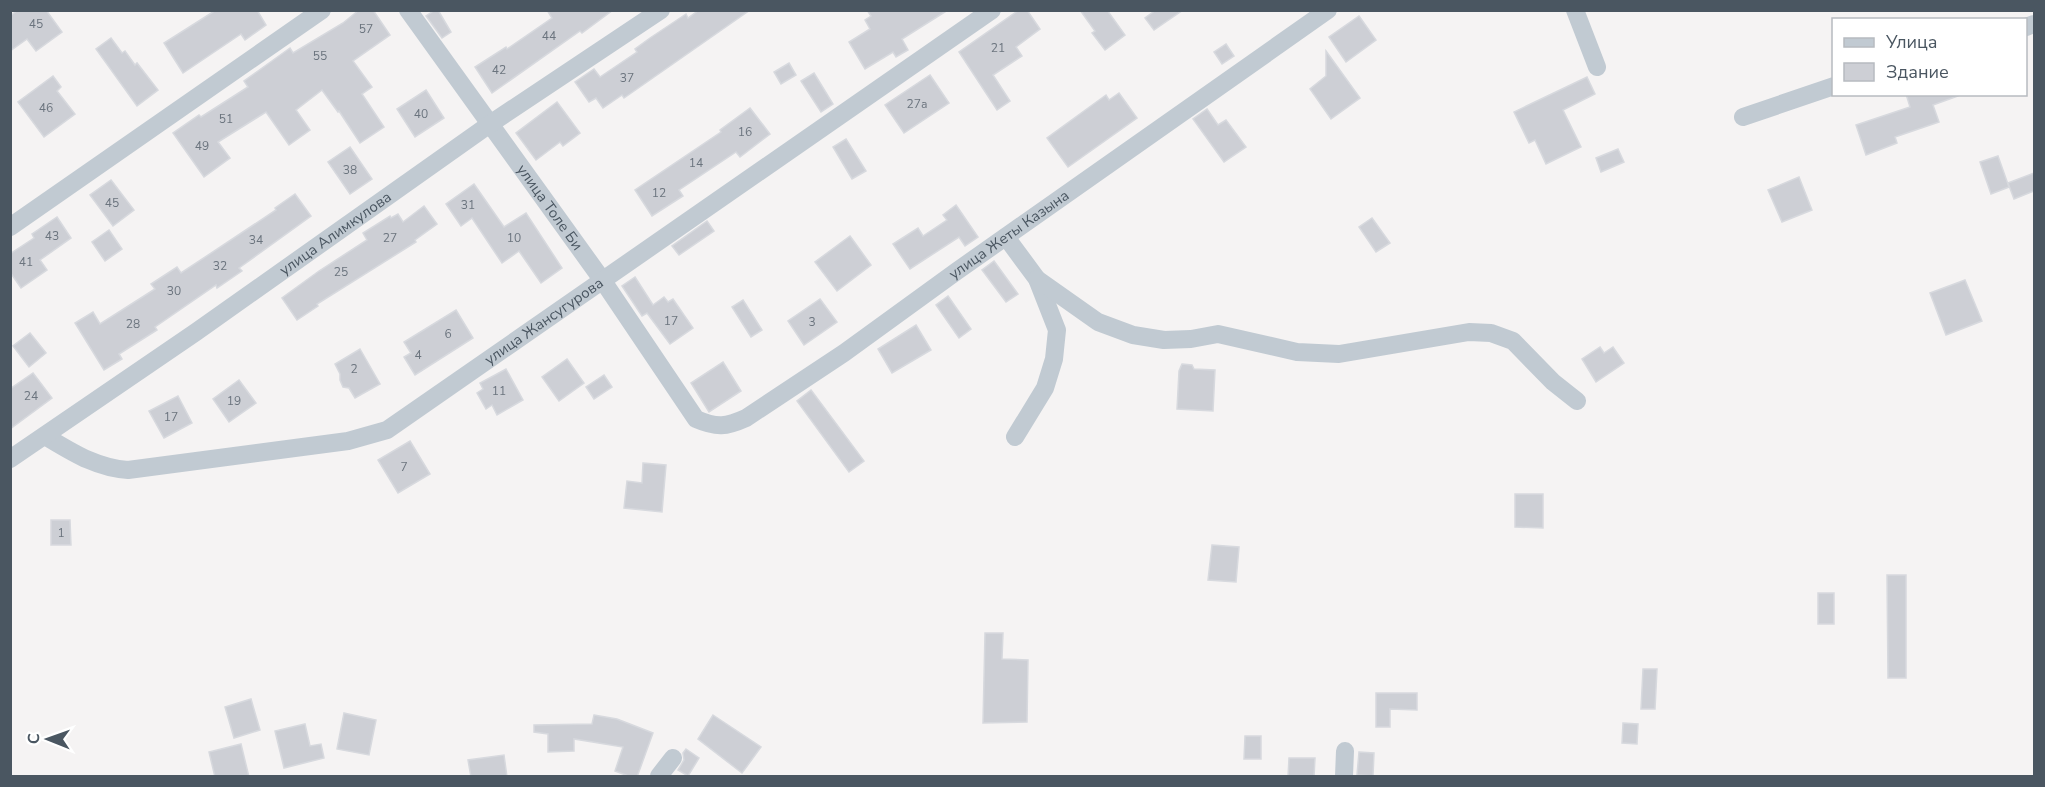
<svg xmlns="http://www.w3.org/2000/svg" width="2045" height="787" font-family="'Nunito Sans',sans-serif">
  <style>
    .building { fill: #cdcfd5; stroke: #d7d9de; stroke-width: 1.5 }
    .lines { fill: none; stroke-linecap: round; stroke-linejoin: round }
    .street { stroke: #c1cad2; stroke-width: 18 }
    .labels { text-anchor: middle; stroke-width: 5; stroke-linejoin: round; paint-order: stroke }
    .number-label { font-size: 12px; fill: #6b747e }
    .street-label { font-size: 15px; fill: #4a5661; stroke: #fff }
  </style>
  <rect width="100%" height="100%" fill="#f5f3f3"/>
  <g class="building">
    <polygon points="18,10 46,10 62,32 36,51 27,39 10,51 10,16"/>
    <polygon points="216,10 257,10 266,25 245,40 241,34 183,73 164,43"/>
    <polygon points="359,10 373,10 390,35 353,61 372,87 362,94 384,127 360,143 339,111 338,112 322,90 296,110 310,130 289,145 266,112 218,142 230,158 204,177 173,133 199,115 201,117 248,87 244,81 290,48 293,53 343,23"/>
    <polygon points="435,10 438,10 451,32 442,38 426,16"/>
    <polygon points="547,10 613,10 582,33 580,31 492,93 475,67 506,47 507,49 552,18"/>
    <polygon points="699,10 750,10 624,98 622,95 603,108 596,98 589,102 575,82 594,69 600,77 637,52 635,49 650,38 686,14 688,18"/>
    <polygon points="867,10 948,10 902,39 908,50 896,57 893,52 865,69 849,42 870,29 865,20 871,16"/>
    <polygon points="1019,10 1027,10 1040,29 1016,47 1022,56 993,75 1010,101 997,110 959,52"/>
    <polygon points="1080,10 1107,10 1125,35 1105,50 1092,33 1095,31"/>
    <polygon points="1156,10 1183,10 1154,30 1145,18"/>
    <polygon points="1359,16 1376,40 1346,62 1329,37"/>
    <polygon points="111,38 122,53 125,51 135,65 137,63 158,90 137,106 96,49"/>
    <polygon points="1226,44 1234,56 1222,64 1214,52"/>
    <polygon points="1326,51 1360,98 1331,119 1310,89 1326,76"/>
    <polygon points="789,63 796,75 781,84 774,72"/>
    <polygon points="814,73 833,104 821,112 801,81"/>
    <polygon points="930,75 949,103 904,133 885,105"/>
    <polygon points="53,76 61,87 57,91 75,114 44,137 18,102"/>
    <polygon points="1587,77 1595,94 1563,110 1581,147 1546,164 1535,140 1529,143 1514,112"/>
    <polygon points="426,90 444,118 415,137 397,109"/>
    <polygon points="1119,93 1137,118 1068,167 1047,138 1106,95 1109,100"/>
    <polygon points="1906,94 1958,94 1958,96 1933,105 1939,122 1895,137 1897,143 1866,155 1856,125 1910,107"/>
    <polygon points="557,102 580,133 563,146 560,142 536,160 516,133"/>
    <polygon points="750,108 770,134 740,157 736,152 679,190 683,196 652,216 635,190 721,132 720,130"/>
    <polygon points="1207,109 1218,125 1226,120 1246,147 1224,162 1193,119"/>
    <polygon points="846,139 866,171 852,179 833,147"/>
    <polygon points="350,147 372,179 350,194 328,162"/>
    <polygon points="1618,149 1624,162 1601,172 1596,158"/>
    <polygon points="1998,156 2009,187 1991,194 1980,162"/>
    <polygon points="2034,173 2034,191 2014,199 2008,183"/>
    <polygon points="1799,177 1812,210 1782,222 1768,190"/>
    <polygon points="111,180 134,210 113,226 90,195"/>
    <polygon points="474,184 504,227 526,213 562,268 541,283 519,251 502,263 472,218 461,226 446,204"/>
    <polygon points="295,194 311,216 239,268 242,271 217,288 216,285 155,327 157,330 119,354 122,359 104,370 75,323 93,312 100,324 155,289 151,284 177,267 181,273 276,210 275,208"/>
    <polygon points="956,205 978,237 965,246 959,237 910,269 893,244 918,228 923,236 947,220 943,215"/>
    <polygon points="424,206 437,224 415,240 416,242 317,304 318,306 297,320 282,298 319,271 367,240 363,233 390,216 391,218 398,214 403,222"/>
    <polygon points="57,217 71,238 40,260 47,270 21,288 10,272 10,254 34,238 32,234"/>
    <polygon points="1372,218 1390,243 1376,252 1359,227"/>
    <polygon points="707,221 714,231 679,255 672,246"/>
    <polygon points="109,230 122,249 105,261 92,242"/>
    <polygon points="850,236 871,265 837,291 815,262"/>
    <polygon points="994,261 1018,294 1006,302 982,270"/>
    <polygon points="635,277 653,305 664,297 668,302 673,299 693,328 670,344 647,313 642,316 622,286"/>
    <polygon points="1965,280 1982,321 1946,335 1930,293"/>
    <polygon points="948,296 971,329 959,338 936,305"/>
    <polygon points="820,299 837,322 804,345 788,321"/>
    <polygon points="743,300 762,330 751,337 732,307"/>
    <polygon points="456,310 473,338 415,375 404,357 411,353 404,342"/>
    <polygon points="916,325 931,350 892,373 878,349"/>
    <polygon points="30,333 46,353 29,367 13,346"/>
    <polygon points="1600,347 1604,353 1613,347 1624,363 1596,382 1582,359"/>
    <polygon points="360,349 380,384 355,398 349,388 343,387 340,380 340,374 335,364"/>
    <polygon points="567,359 584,383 559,401 542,377"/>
    <polygon points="723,362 741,391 709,412 691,383"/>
    <polygon points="1182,364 1192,365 1194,369 1215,370 1213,411 1177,409 1179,371"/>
    <polygon points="506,369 523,400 497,415 492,405 486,409 477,393 483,389 480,383"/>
    <polygon points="33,373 52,398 10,429 10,389"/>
    <polygon points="604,375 612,387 594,399 586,387"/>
    <polygon points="239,380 256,403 229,422 213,399"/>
    <polygon points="811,390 864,461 849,472 797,401"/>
    <polygon points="178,396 192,423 164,438 149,411"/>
    <polygon points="410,441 430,474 398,493 378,460"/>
    <polygon points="643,463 666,465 662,512 624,508 627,481 642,483"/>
    <polygon points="1515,494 1543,494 1543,528 1515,527"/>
    <polygon points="51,520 70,520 71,545 51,545"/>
    <polygon points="1212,545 1239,547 1236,582 1208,580"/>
    <polygon points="1887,575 1906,575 1906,678 1888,678"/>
    <rect x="1818" y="593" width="16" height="31"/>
    <polygon points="985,633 1003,633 1002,659 1028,660 1027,722 983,723"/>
    <polygon points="1643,669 1657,669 1655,709 1641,709"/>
    <polygon points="1376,693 1417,693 1417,710 1390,709 1390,727 1376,727"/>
    <polygon points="251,699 260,730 234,738 225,707"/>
    <polygon points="344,713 376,720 369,755 337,749"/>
    <polygon points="594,715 617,719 653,733 637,777 631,777 615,771 623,747 574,739 574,751 548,752 548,734 534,732 534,725 592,724"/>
    <polygon points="713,715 761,747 742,773 698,739"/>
    <polygon points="1623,723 1638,724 1637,744 1622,743"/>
    <polygon points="305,724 310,746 321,744 324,758 284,768 275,731"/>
    <polygon points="1245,736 1261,736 1261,759 1244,759"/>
    <polygon points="241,744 249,777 215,777 209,752"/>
    <polygon points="686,749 699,758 688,776 678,770 684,760 683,753"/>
    <polygon points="1359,752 1374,753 1373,776 1357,775"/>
    <polygon points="504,755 507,777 471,777 468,760"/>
    <polygon points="1289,758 1315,758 1314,777 1288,777"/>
  </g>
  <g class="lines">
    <g class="street">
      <path id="s1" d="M408 10 603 281 696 419C717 428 726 427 746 418L844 353 957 271 1328 10"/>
      <polyline points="1575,10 1597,67"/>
      <polyline points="2026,27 2034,24"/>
      <polyline points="1743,117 1834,86"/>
      <polyline points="10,227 322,10"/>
      <polyline points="1006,237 1037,279 1057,330 1054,359 1045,388 1015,437"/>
      <polyline points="1037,279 1098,322 1133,335 1164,340 1191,339 1218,334 1297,352 1339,354 1469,332 1491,333 1513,341 1553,382 1577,401"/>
      <path id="s2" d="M45 436C72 452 96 468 128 470L348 441 387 430 992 10"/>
      <path id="s3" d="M10 459 196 332 490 124 661 10"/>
      <polyline points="659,776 673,758"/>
      <polyline points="1344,776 1345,751"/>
    </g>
  </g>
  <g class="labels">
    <g class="number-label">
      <text x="36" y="28">45</text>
      <text x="366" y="33">57</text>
      <text x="549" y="40">44</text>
      <text x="998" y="52">21</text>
      <text x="320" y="60">55</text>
      <text x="499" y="74">42</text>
      <text x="627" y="82">37</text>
      <text x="917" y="108">27а</text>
      <text x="46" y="112">46</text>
      <text x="421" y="118">40</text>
      <text x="226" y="123">51</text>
      <text x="745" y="136">16</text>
      <text x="202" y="150">49</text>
      <text x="696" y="167">14</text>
      <text x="350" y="174">38</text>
      <text x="659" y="197">12</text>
      <text x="112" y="207">45</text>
      <text x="468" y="209">31</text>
      <text x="52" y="240">43</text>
      <text x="390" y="242">27</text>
      <text x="514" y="242">10</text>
      <text x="256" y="244">34</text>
      <text x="26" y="266">41</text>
      <text x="220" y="270">32</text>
      <text x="341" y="276">25</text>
      <text x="174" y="295">30</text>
      <text x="671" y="325">17</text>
      <text x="812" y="326">3</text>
      <text x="133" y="328">28</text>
      <text x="448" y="338">6</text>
      <text x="418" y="359">4</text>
      <text x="354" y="373">2</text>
      <text x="499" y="395">11</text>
      <text x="31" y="400">24</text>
      <text x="234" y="405">19</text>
      <text x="171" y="421">17</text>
      <text x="404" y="471">7</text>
      <text x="61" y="537">1</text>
    </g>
    <g class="street-label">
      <text dy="5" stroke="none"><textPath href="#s1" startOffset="243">улица Толе Би</textPath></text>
      <text dy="5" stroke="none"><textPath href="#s3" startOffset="396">улица Алимкулова</textPath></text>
      <text dy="5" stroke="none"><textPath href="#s1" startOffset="873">улица Жеты Казына</textPath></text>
      <text dy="5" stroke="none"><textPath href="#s2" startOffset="544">улица Жансугурова</textPath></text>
    </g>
  </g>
  <rect width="2045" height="787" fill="none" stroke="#4a5661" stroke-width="24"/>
  <rect x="1832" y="18" width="195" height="78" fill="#ffffff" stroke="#b7bbc0" stroke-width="1.5"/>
  <rect x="1844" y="38" width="30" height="9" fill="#c1cad2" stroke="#b7bbc0" stroke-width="1.5"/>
  <text x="1886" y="48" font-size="18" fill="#4a5661">Улица</text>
  <rect x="1844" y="63" width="30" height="18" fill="#cdcfd5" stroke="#b7bbc0" stroke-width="1.5"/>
  <text x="1886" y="78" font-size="18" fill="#4a5661">Здание</text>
  <g transform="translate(48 739) rotate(271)" stroke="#ffffff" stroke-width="4.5" paint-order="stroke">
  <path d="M0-4.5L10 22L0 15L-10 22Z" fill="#4a5661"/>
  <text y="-9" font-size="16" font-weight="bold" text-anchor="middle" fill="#4a5661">С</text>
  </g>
</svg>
